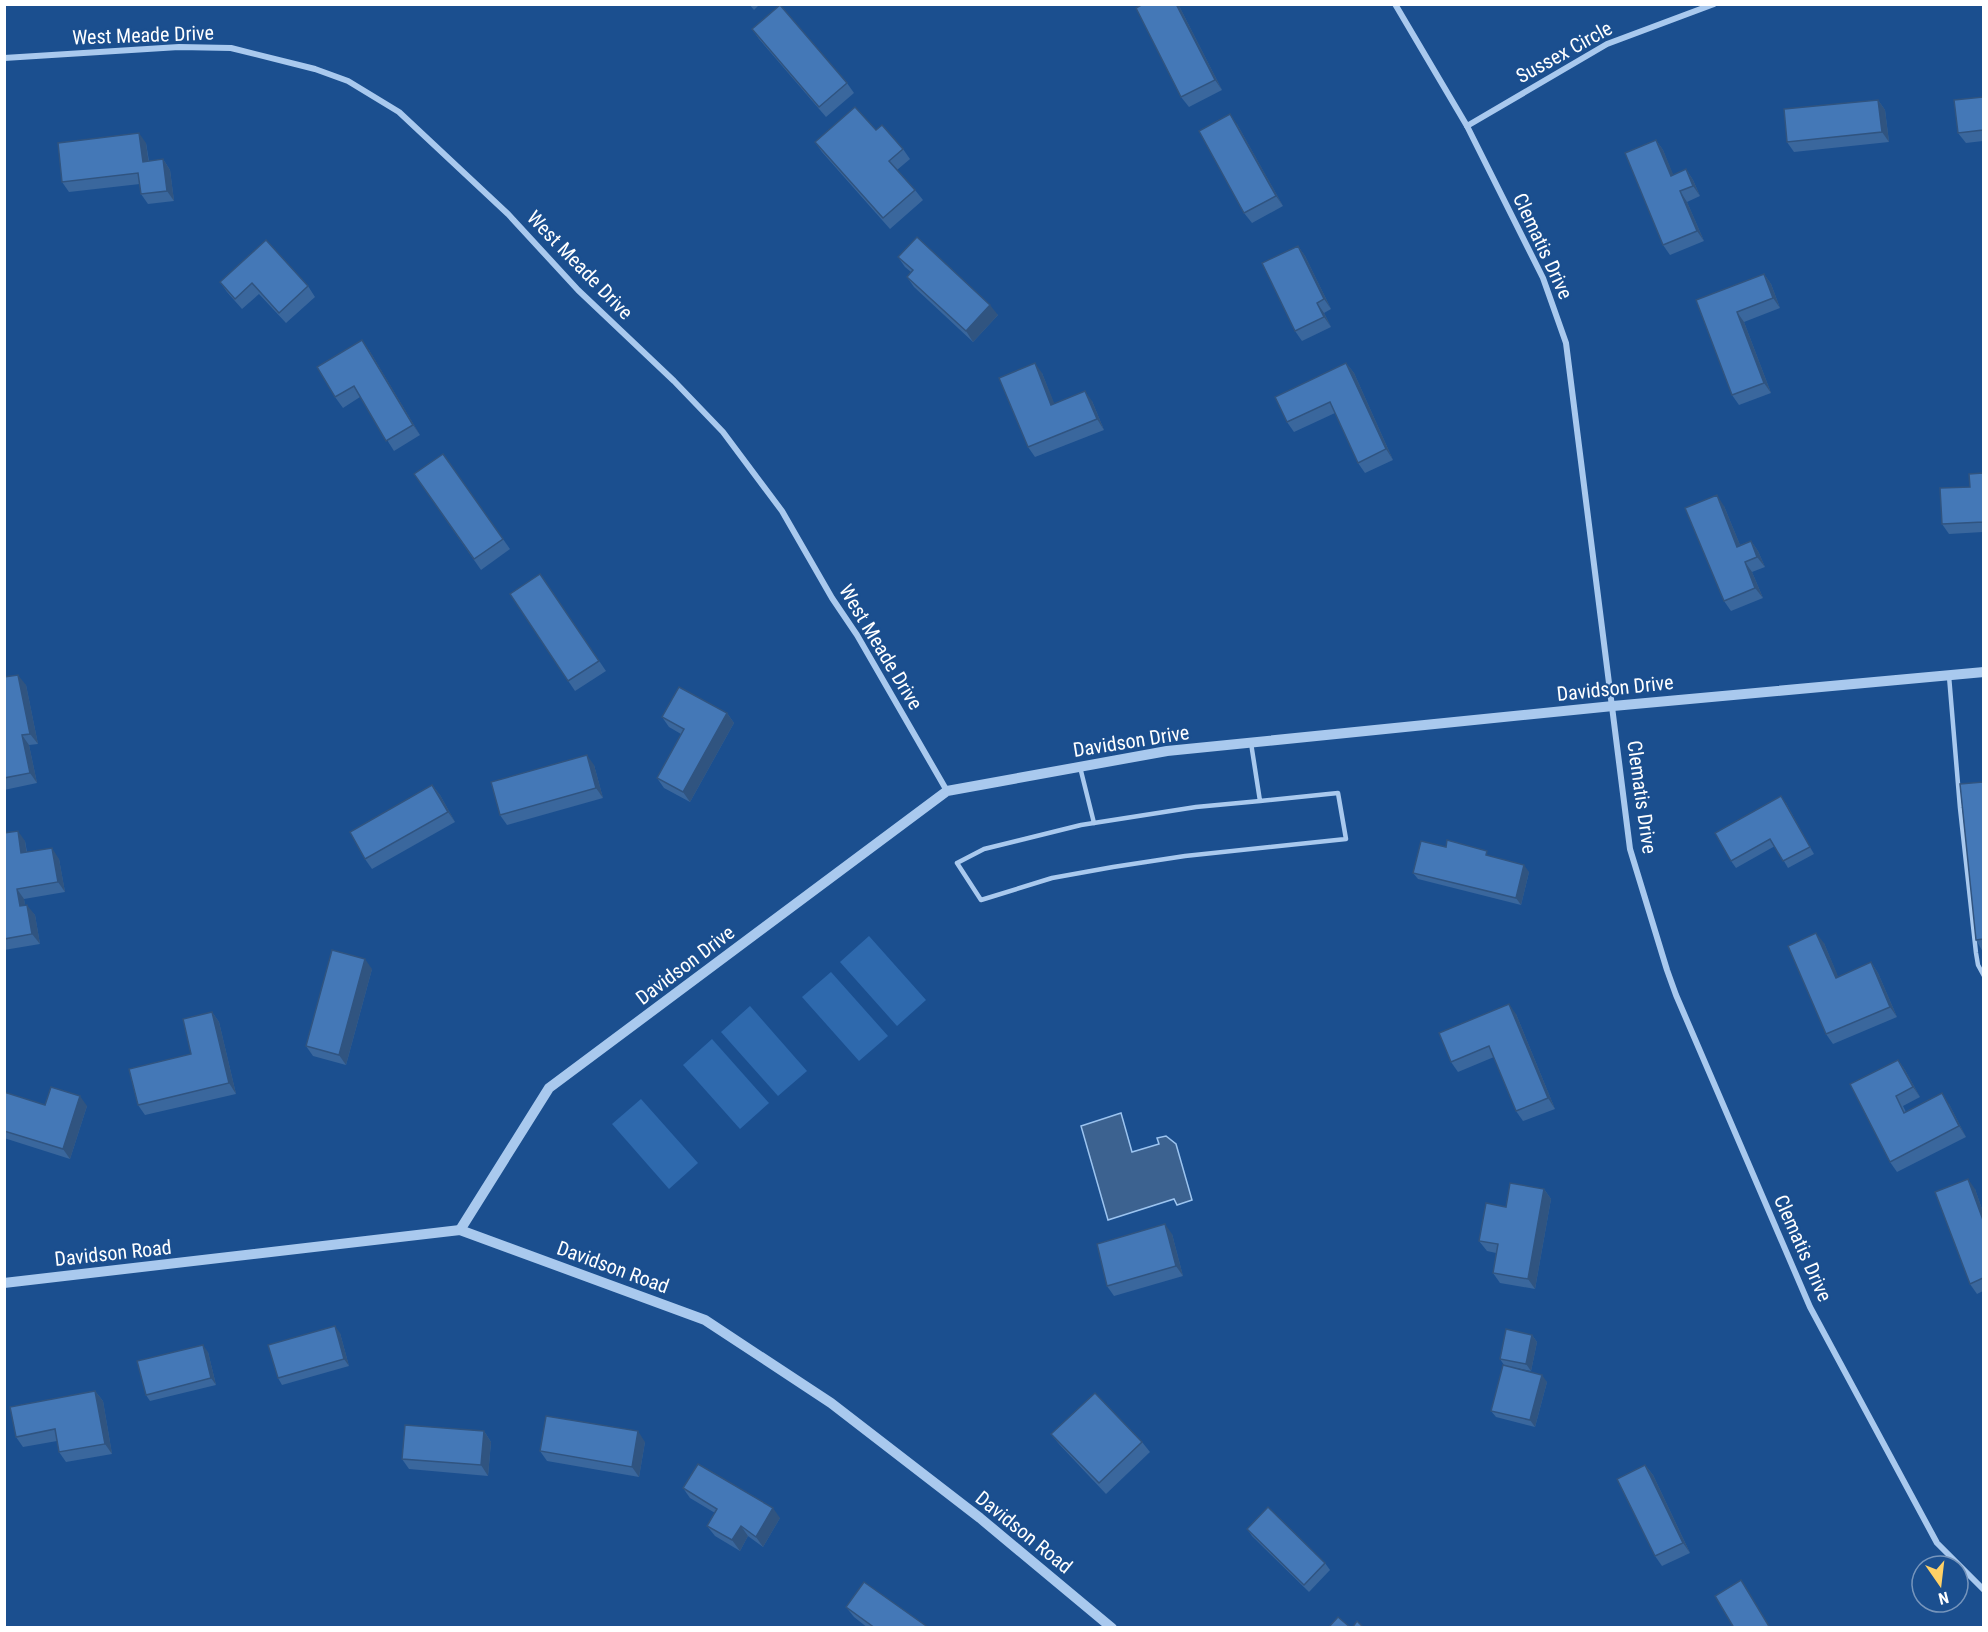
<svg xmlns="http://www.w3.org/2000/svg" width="1988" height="1632" font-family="'Roboto Condensed',sans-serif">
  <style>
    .green { fill: #2e69ad }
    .water { fill: #3c6290; stroke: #9cc4f0; stroke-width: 1.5 }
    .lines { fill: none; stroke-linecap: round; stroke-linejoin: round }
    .service { stroke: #a9c9ee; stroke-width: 4.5 }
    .minor { stroke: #a9c9ee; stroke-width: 6 }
    .tertiary { stroke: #a9c9ee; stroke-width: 10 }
    .wall { fill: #3a679d }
    .shaded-wall { fill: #305480 }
    .building { fill: #4478b7; stroke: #305480; stroke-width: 1.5 }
    .labels { text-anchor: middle; stroke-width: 4.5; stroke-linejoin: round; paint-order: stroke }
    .street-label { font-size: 20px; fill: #fff; stroke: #1b4f8f }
  </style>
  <rect width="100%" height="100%" fill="#1b4f8f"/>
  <g class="green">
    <polygon points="869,936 926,1000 897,1026 840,962"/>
    <polygon points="831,972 888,1036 859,1061 802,997"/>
    <polygon points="750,1006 807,1071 778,1096 721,1032"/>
    <polygon points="712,1039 769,1103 740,1129 683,1065"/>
    <polygon points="641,1099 698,1163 669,1189 612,1124"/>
  </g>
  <polygon class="water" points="1121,1113 1132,1152 1159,1144 1157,1138 1166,1136 1176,1144 1192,1200 1177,1205 1174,1199 1108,1220 1081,1126"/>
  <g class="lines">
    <g class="service">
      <polyline points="1949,676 1960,808 1976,953 1978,965 1984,976"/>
      <polyline points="1251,743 1260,801 1338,793 1346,839 1185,856 1113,867 1052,878 981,900 957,863 984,849 1081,825 1196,807 1260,801"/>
      <polyline points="1080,767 1094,823"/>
    </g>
    <g class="minor">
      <polyline points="1395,4 1467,126 1543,278 1566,343 1630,849 1667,970 1676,995 1810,1307 1937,1543 1984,1590"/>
      <polyline points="4,58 179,47 231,48 315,69 348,81 399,112 508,214 578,290 674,381 723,432 782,511 832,598 857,635 947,791"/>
      <polyline points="1467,126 1607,44 1714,4"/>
    </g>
    <g class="tertiary">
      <polyline points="460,1230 549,1088 947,791 1167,751 1613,706 1984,672"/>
      <polyline points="4,1283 460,1230 705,1320 831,1403 980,1518 1112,1628"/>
    </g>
  </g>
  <g class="wall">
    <polygon points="749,4 760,4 754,10"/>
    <polygon points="1178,4 1222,90 1189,107 1181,97"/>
    <polygon points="752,29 847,83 854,93 826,117 759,39"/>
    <polygon points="1983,97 1983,141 1966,143 1958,133"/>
    <polygon points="1878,100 1885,110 1889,142 1794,152 1787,142"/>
    <polygon points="1237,124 1283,206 1252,223 1244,213"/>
    <polygon points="876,130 903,149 910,159 897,170 915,190 923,200 890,229 822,152 815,142"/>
    <polygon points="1656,140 1663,150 1673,175 1686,169 1693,180 1700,196 1687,202 1704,241 1670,255 1663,245"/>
    <polygon points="146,143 149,161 163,159 170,170 174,201 148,204 141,194 140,184 69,192 62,182"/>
    <polygon points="1298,246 1305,256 1331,309 1324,313 1331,327 1302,341 1295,331"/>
    <polygon points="898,257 998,315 973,342 914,287 907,277 911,272 905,267"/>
    <polygon points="1764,274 1771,284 1780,308 1744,322 1771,393 1739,405 1732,395 1696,300"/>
    <polygon points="220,282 308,286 315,297 286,323 259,294 242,309 227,292"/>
    <polygon points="369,350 420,435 394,451 360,397 343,408 335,397"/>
    <polygon points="1346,363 1354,373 1393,460 1365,473 1358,463 1335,413 1294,432 1287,422"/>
    <polygon points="1042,373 1054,404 1092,401 1104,430 1035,457 1028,447"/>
    <polygon points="443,454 510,549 481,570 414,474"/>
    <polygon points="1983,473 1983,532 1949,534 1942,524"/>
    <polygon points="1724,506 1740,545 1751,541 1758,551 1765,567 1752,572 1763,598 1731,611 1724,601"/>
    <polygon points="540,574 606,671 575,691 510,594"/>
    <polygon points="4,677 26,685 38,744 29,745 37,783 4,790"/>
    <polygon points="727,713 734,723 690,802 664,788 657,778 681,734 669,727 662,717"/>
    <polygon points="594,765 603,798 507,825 500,815"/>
    <polygon points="1983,782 1983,952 1976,940"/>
    <polygon points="432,785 440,795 455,822 372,869 365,859"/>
    <polygon points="1786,803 1814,854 1788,868 1775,846 1736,868 1731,861"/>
    <polygon points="4,833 25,841 27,852 59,859 65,892 24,899 25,905 35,915 40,944 4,950"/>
    <polygon points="1446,847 1492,857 1529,872 1521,905 1418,879 1413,873"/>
    <polygon points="1824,943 1838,977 1871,962 1878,973 1897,1017 1833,1044 1826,1034"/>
    <polygon points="372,969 346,1065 313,1056 306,1046"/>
    <polygon points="212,1012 219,1022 236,1094 145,1115 138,1105 191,1054"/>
    <polygon points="1516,1014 1555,1109 1523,1121 1516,1111 1494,1057 1458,1072 1451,1062"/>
    <polygon points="1898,1060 1905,1070 1920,1097 1903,1106 1906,1112 1949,1104 1966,1137 1897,1172 1890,1162"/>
    <polygon points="4,1092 45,1105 87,1106 70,1159 4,1138"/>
    <polygon points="1544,1189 1551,1199 1535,1289 1500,1283 1493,1273 1496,1253 1487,1251 1479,1241 1506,1207"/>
    <polygon points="1975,1189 1983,1212 1983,1291 1977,1294 1970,1284"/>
    <polygon points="1172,1234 1183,1276 1114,1296 1107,1286"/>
    <polygon points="340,1333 349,1366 282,1385 278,1378"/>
    <polygon points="1532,1335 1537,1342 1531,1371 1511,1367 1547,1382 1535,1427 1496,1417 1491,1411 1504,1365 1500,1359"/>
    <polygon points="208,1352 216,1385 150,1401 146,1395"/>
    <polygon points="95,1391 103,1401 112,1454 66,1462 59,1452 57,1441 23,1447 16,1437"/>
    <polygon points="484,1431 491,1442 488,1476 409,1469 402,1459"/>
    <polygon points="1051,1434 1142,1442 1150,1452 1106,1494 1059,1444"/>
    <polygon points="645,1442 639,1477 547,1461 540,1451"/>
    <polygon points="1645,1465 1653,1475 1690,1553 1662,1566 1655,1556"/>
    <polygon points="683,1488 780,1518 763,1547 748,1536 740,1551 715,1536 707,1526 715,1513 690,1498"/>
    <polygon points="1247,1529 1325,1563 1330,1570 1309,1592 1252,1536"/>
    <polygon points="846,1607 929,1628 868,1628 854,1617"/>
  </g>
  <g class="shaded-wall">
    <polygon points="1176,4 1178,4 1222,90 1215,80"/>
    <polygon points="1878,100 1885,110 1889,142 1882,132"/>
    <polygon points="1230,114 1237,124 1283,206 1276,196"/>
    <polygon points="139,133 146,143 150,172 143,162"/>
    <polygon points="1656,140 1663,150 1678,186 1671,176"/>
    <polygon points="163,159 170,170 174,201 167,191"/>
    <polygon points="1686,169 1693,180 1700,196 1693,186"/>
    <polygon points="1680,191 1687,202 1704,241 1697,231"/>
    <polygon points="1298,246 1305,256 1331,309 1324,299"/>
    <polygon points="1764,274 1771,284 1780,308 1773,298"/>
    <polygon points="1317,303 1324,313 1331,327 1324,317"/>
    <polygon points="990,305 998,315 973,342 966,331"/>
    <polygon points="1737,312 1744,322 1771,393 1764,383"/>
    <polygon points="362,340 369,350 420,435 413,425"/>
    <polygon points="1035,363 1042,373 1059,415 1051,405"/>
    <polygon points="1346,363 1354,373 1393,460 1386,449"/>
    <polygon points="1085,391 1092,401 1104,430 1097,419"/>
    <polygon points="1717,495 1724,506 1745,557 1737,547"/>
    <polygon points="1751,541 1758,551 1765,567 1757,557"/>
    <polygon points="1745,562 1752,572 1763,598 1755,588"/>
    <polygon points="18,675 26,685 38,744 30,734"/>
    <polygon points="727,713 734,723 690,802 683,792"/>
    <polygon points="22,735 29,745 37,783 30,773"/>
    <polygon points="587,755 594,765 603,798 596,788"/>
    <polygon points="432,785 440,795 455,822 448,812"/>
    <polygon points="1781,796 1786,803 1814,854 1810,847"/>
    <polygon points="18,831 25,841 28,863 21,853"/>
    <polygon points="52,848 59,859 65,892 58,882"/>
    <polygon points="1524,865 1529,872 1521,905 1516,898"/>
    <polygon points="17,889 24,899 27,916 20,906"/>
    <polygon points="27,905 35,915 40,944 32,934"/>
    <polygon points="1816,933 1824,943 1843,988 1836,978"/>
    <polygon points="365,959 372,969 346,1065 339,1055"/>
    <polygon points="1871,962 1878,973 1897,1017 1890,1007"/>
    <polygon points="1509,1004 1516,1014 1555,1109 1548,1098"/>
    <polygon points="212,1012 219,1022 236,1094 229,1083"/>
    <polygon points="1898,1060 1905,1070 1920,1097 1913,1087"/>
    <polygon points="1942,1093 1949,1104 1966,1137 1959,1126"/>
    <polygon points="80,1096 87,1106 70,1159 63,1149"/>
    <polygon points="1968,1179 1975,1189 1983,1212 1983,1220"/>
    <polygon points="1544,1189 1551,1199 1535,1289 1528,1279"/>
    <polygon points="1165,1224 1172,1234 1183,1276 1176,1266"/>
    <polygon points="335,1326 340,1333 349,1366 344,1359"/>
    <polygon points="1532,1335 1537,1342 1531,1371 1526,1364"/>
    <polygon points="203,1345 208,1352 216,1385 211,1378"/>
    <polygon points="1542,1375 1547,1382 1535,1427 1530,1420"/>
    <polygon points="95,1391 103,1401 112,1454 105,1444"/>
    <polygon points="484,1431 491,1442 488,1476 481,1465"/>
    <polygon points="638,1431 645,1442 639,1477 632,1467"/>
    <polygon points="1645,1465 1653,1475 1690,1553 1683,1543"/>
    <polygon points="773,1508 780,1518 763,1547 756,1537"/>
    <polygon points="741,1526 748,1536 740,1551 732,1540"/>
    <polygon points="1741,1580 1748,1591 1771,1628 1770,1628"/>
  </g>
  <g class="building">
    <polygon points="1143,4 1176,4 1215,80 1181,97 1136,8"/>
    <polygon points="780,5 847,83 819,107 752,29"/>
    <polygon points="1983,97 1983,130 1958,133 1954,100"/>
    <polygon points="1878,100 1882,132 1787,142 1784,109"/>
    <polygon points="855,107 876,130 882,125 903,149 889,161 915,190 883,218 815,142"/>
    <polygon points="1230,114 1276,196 1244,213 1199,131"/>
    <polygon points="139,133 143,162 163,159 167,191 141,194 138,173 62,182 58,143"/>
    <polygon points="1656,140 1671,176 1686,169 1693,186 1680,191 1697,231 1663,245 1625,153"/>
    <polygon points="917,237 990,305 966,331 907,277 913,270 898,257"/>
    <polygon points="266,240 308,286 279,313 252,283 235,299 220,282"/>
    <polygon points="1298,246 1324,299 1317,303 1324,317 1295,331 1262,263"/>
    <polygon points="1764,274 1773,298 1737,312 1764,383 1732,395 1696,300"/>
    <polygon points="362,340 413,425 386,441 354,386 335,397 317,367"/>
    <polygon points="1035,363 1051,405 1085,391 1097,419 1028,447 999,378"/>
    <polygon points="1346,363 1386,449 1358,463 1330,402 1287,422 1275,397"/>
    <polygon points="443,454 503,539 474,559 414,474"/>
    <polygon points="1983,473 1983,522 1942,524 1940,488 1970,487 1969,474"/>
    <polygon points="1717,495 1737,547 1751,541 1757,557 1745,562 1755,588 1724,601 1685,508"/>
    <polygon points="540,574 599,661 568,681 510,594"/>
    <polygon points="18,675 30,734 22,735 30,773 4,778 4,677"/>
    <polygon points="679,687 727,713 683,792 657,778 684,729 662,717"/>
    <polygon points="587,755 596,788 500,815 491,782"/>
    <polygon points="1983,782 1983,939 1976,940 1960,784"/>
    <polygon points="432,785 448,812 365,859 350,832"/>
    <polygon points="1781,796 1810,847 1783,861 1770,839 1731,861 1715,833"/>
    <polygon points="18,831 21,853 52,848 58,882 17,889 20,906 27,905 32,934 4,939 4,833"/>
    <polygon points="1447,840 1487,851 1486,855 1524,865 1516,898 1413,873 1421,841 1446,847"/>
    <polygon points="1816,933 1836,978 1871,962 1890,1007 1826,1034 1788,946"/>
    <polygon points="332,950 365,959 339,1055 306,1046"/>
    <polygon points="1509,1004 1548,1098 1516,1111 1489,1046 1451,1062 1439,1033"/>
    <polygon points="212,1012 229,1083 138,1105 129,1069 191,1054 183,1019"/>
    <polygon points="1898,1060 1913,1087 1896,1096 1904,1113 1942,1093 1959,1126 1890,1162 1850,1084"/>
    <polygon points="51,1087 80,1096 63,1149 4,1131 4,1092 45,1105"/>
    <polygon points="1968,1179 1983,1220 1983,1278 1970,1284 1935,1192"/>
    <polygon points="1510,1183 1544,1189 1528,1279 1493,1273 1498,1244 1479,1241 1486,1203 1506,1207"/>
    <polygon points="1165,1224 1176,1266 1107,1286 1097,1244"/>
    <polygon points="335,1326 344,1359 278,1378 268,1345"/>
    <polygon points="1506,1329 1532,1335 1526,1364 1500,1359"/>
    <polygon points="203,1345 211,1378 146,1395 137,1361"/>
    <polygon points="1503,1365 1542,1375 1530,1420 1491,1411"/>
    <polygon points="95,1391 105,1444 59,1452 55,1429 16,1437 10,1407"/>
    <polygon points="1095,1393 1142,1442 1099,1483 1051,1434"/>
    <polygon points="546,1416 638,1431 632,1467 540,1451"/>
    <polygon points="405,1425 484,1431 481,1465 402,1459"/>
    <polygon points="698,1464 773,1508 756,1537 741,1526 732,1540 707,1526 717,1509 683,1488"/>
    <polygon points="1645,1465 1683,1543 1655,1556 1617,1479"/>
    <polygon points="1268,1507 1325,1563 1304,1585 1247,1529"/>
    <polygon points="1741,1580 1770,1628 1734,1628 1715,1596"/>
    <polygon points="864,1582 929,1628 875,1628 846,1607"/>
    <polygon points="1338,1617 1351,1628 1328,1628"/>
    <polygon points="1357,1621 1364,1628 1352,1628"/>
  </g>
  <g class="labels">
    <g class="street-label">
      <text transform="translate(143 35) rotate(-2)" y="7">West Meade Drive</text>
      <text transform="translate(1564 52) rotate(-29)" y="7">Sussex Circle</text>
      <text transform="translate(1543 246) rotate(65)" y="7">Clematis Drive</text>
      <text transform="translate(580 265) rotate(46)" y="7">West Meade Drive</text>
      <text transform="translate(881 647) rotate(59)" y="7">West Meade Drive</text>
      <text transform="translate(1615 688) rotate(-6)" y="7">Davidson Drive</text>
      <text transform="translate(1131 741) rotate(-9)" y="7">Davidson Drive</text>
      <text transform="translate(1642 797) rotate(82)" y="7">Clematis Drive</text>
      <text transform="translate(685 965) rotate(-37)" y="7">Davidson Drive</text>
      <text transform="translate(1803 1248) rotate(66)" y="7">Clematis Drive</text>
      <text transform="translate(113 1253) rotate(-6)" y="7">Davidson Road</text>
      <text transform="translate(613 1267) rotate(20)" y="7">Davidson Road</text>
      <text transform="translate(1024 1532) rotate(39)" y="7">Davidson Road</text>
    </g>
  </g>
  <rect width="1988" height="1632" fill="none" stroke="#ffffff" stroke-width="12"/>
  <g transform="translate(1940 1584) rotate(166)"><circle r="28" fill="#1b4f8f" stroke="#7695bc" stroke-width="1.5"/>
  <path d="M0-4.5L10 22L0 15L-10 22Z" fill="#ffd166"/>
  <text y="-9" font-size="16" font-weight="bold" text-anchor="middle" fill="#ffffff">N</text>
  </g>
</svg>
